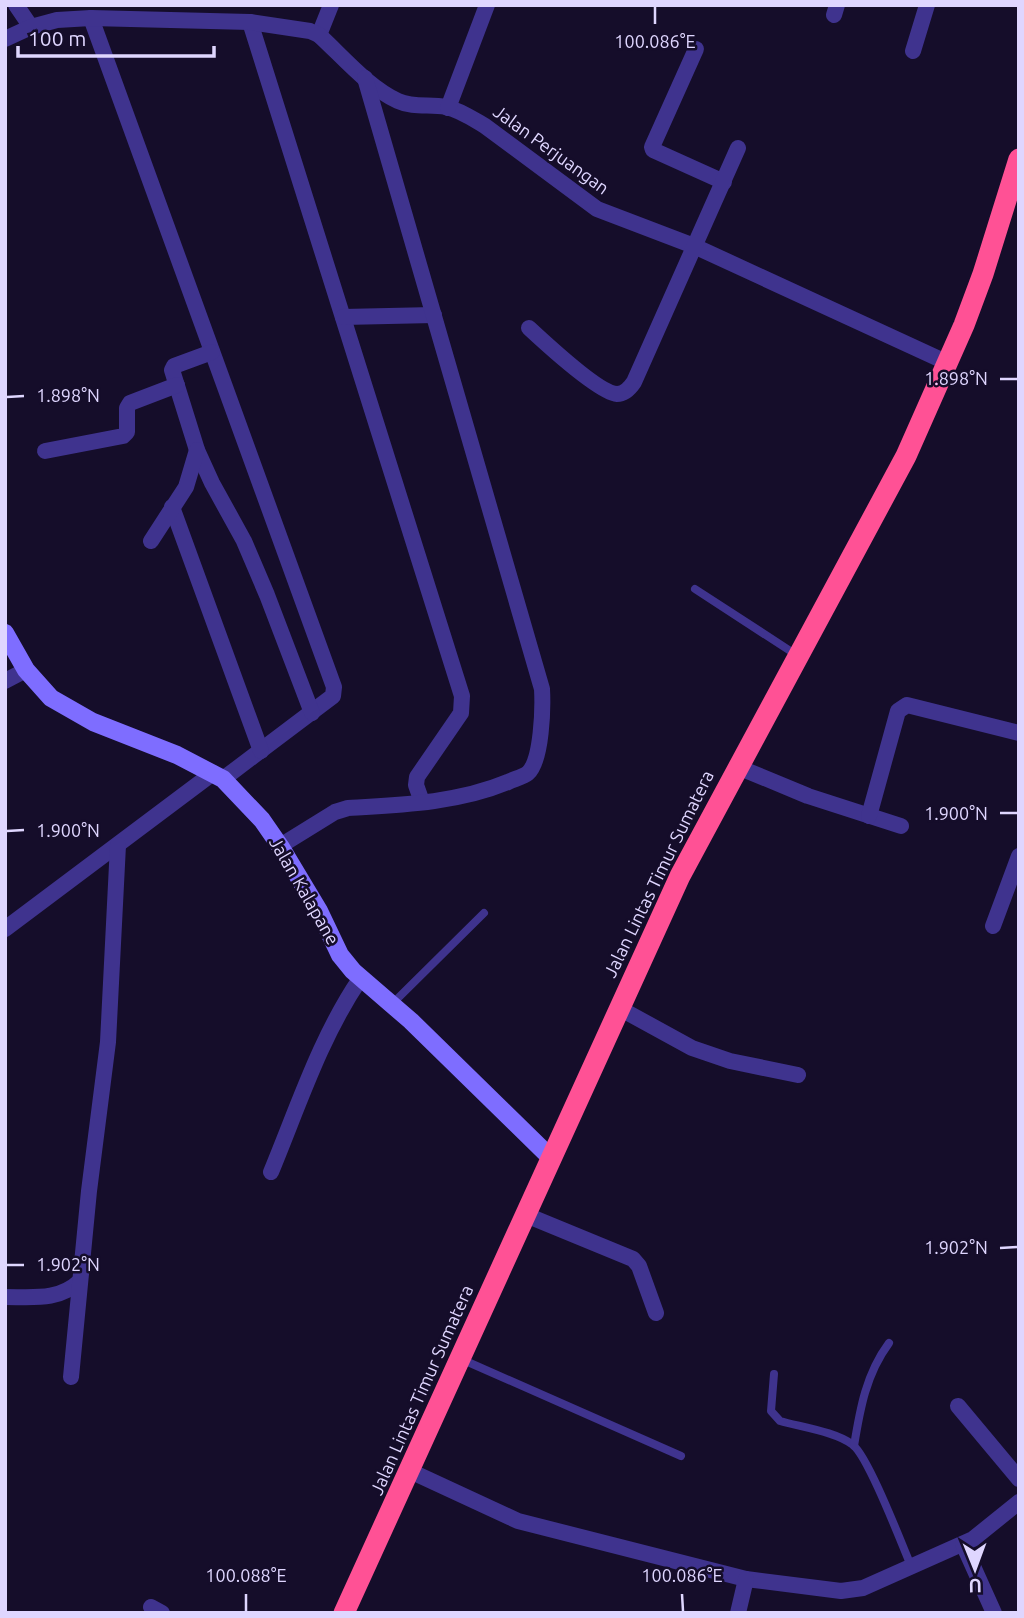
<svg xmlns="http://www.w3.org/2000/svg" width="1024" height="1618" font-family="Ubuntu,sans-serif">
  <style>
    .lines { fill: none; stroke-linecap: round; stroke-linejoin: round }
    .lane { stroke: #3f338e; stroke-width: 8 }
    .street { stroke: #3f338e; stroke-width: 16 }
    .secondary { stroke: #7e6dff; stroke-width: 18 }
    .highway { stroke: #ff5195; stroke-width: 21 }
    .ticks { fill: none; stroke: #dfd6ff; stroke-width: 2.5 }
    .labels { text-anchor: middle; stroke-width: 5; stroke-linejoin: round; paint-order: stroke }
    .street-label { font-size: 18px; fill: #dfd6ff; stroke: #150d2a }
    .ticks-label { font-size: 18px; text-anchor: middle; fill: #dfd6ff; stroke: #150d2a; stroke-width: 5; stroke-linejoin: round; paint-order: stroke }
  </style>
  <rect width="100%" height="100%" fill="#150d2a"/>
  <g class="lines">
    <g class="lane">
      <polyline points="695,589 798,656"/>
      <polyline points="391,1005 484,913"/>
      <polyline points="461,1359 681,1456"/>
      <path d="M774 1374 771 1411 780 1421C801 1427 837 1432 853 1445 869 1458 902 1545 912 1568"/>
      <path d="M854 1446C860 1409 866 1374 889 1343"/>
    </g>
    <g class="street">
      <polyline points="16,5 31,27"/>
      <polyline points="834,15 837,5"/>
      <polyline points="91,18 334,687 333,696 223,779"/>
      <polyline points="250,22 462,696 461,713 417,777 416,785 422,802"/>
      <polyline points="319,35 331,5"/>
      <path d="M5 39 31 27 57 20 91 18 250 22 310 31 319 35C343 57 368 87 398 101 413 108 430 104 446 107 460 110 473 119 485 126L597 209 694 246 948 363"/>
      <polyline points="696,49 652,147 653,150 724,182"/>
      <polyline points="913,51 927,5"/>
      <polyline points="448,108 487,5"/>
      <polyline points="343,317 434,315"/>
      <path d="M529 328C543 341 599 393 617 394 625 394 630 388 634 382L738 148"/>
      <polyline points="212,352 174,366 172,370 197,450 212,483 244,541 267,595 312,713"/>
      <polyline points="45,451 123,436 127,432 127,408 130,403 177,385"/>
      <polyline points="172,507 261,751"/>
      <polyline points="151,541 186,487 197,450"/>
      <polyline points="5,681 26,670"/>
      <polyline points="738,767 808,796 901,826"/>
      <polyline points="869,816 898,711 907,705 1019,733"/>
      <path d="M280 846 335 812 348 808C401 805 458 803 508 782 514 779 523 777 528 773 542 760 543 707 542 689L365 78"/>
      <polyline points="993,926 1019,856"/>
      <polyline points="5,929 213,773"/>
      <polyline points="619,1008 692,1048 730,1061 798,1075"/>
      <path d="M271 1172C298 1107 320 1038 360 979"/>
      <polyline points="526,1215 633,1259 639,1266 656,1313"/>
      <path d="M5 1297C33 1297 59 1301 80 1281"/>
      <polyline points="71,1377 89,1191 108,1042 118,845"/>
      <polyline points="958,1406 1019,1479"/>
      <polyline points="410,1471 518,1521 746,1579 841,1591 863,1588 973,1539 1019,1502"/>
      <polyline points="963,1544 994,1613"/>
      <polyline points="151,1607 162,1613"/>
      <polyline points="738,1613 746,1579"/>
    </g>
    <polyline class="secondary" points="5,633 26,670 51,698 93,722 177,755 223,779 262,820 280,846 319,911 340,955 353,971 411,1021 551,1158"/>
    <polyline class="highway" points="344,1613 680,876 906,456 964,325 983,274 1019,159"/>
  </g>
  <path class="ticks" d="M655 7V24M1000 379H1017M7 397 24 396M1000 813H1017M7 831 24 830M1000 1248 1017 1247M7 1265H24M246 1594V1611M682 1594 683 1611"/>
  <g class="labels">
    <g class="street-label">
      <text transform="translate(551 150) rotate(36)" y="6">Jalan Perjuangan</text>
      <text transform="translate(659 874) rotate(-64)" y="6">Jalan Lintas Timur Sumatera</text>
      <text transform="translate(304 891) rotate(60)" y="6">Jalan Kalapane</text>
      <text transform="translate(422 1390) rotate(-66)" y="6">Jalan Lintas Timur Sumatera</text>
    </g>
  </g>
  <g class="ticks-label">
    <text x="655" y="48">100.086°E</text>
    <text x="956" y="385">1.898°N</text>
    <text x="68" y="402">1.898°N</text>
    <text x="956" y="820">1.900°N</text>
    <text x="68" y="837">1.900°N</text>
    <text x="956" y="1254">1.902°N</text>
    <text x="68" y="1271">1.902°N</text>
    <text x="246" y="1582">100.088°E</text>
    <text x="682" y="1582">100.086°E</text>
  </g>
  <rect width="1024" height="1618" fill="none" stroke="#dfd6ff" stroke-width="14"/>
  <g transform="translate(975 1569) rotate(179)" stroke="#150d2a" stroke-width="5" paint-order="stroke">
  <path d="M0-5L12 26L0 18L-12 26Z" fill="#dfd6ff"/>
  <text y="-10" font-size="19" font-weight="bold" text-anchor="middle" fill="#dfd6ff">U</text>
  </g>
  <path d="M18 46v10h196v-10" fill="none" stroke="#dfd6ff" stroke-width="3.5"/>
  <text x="28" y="46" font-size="21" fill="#dfd6ff" stroke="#150d2a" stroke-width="5" paint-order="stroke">100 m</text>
</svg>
